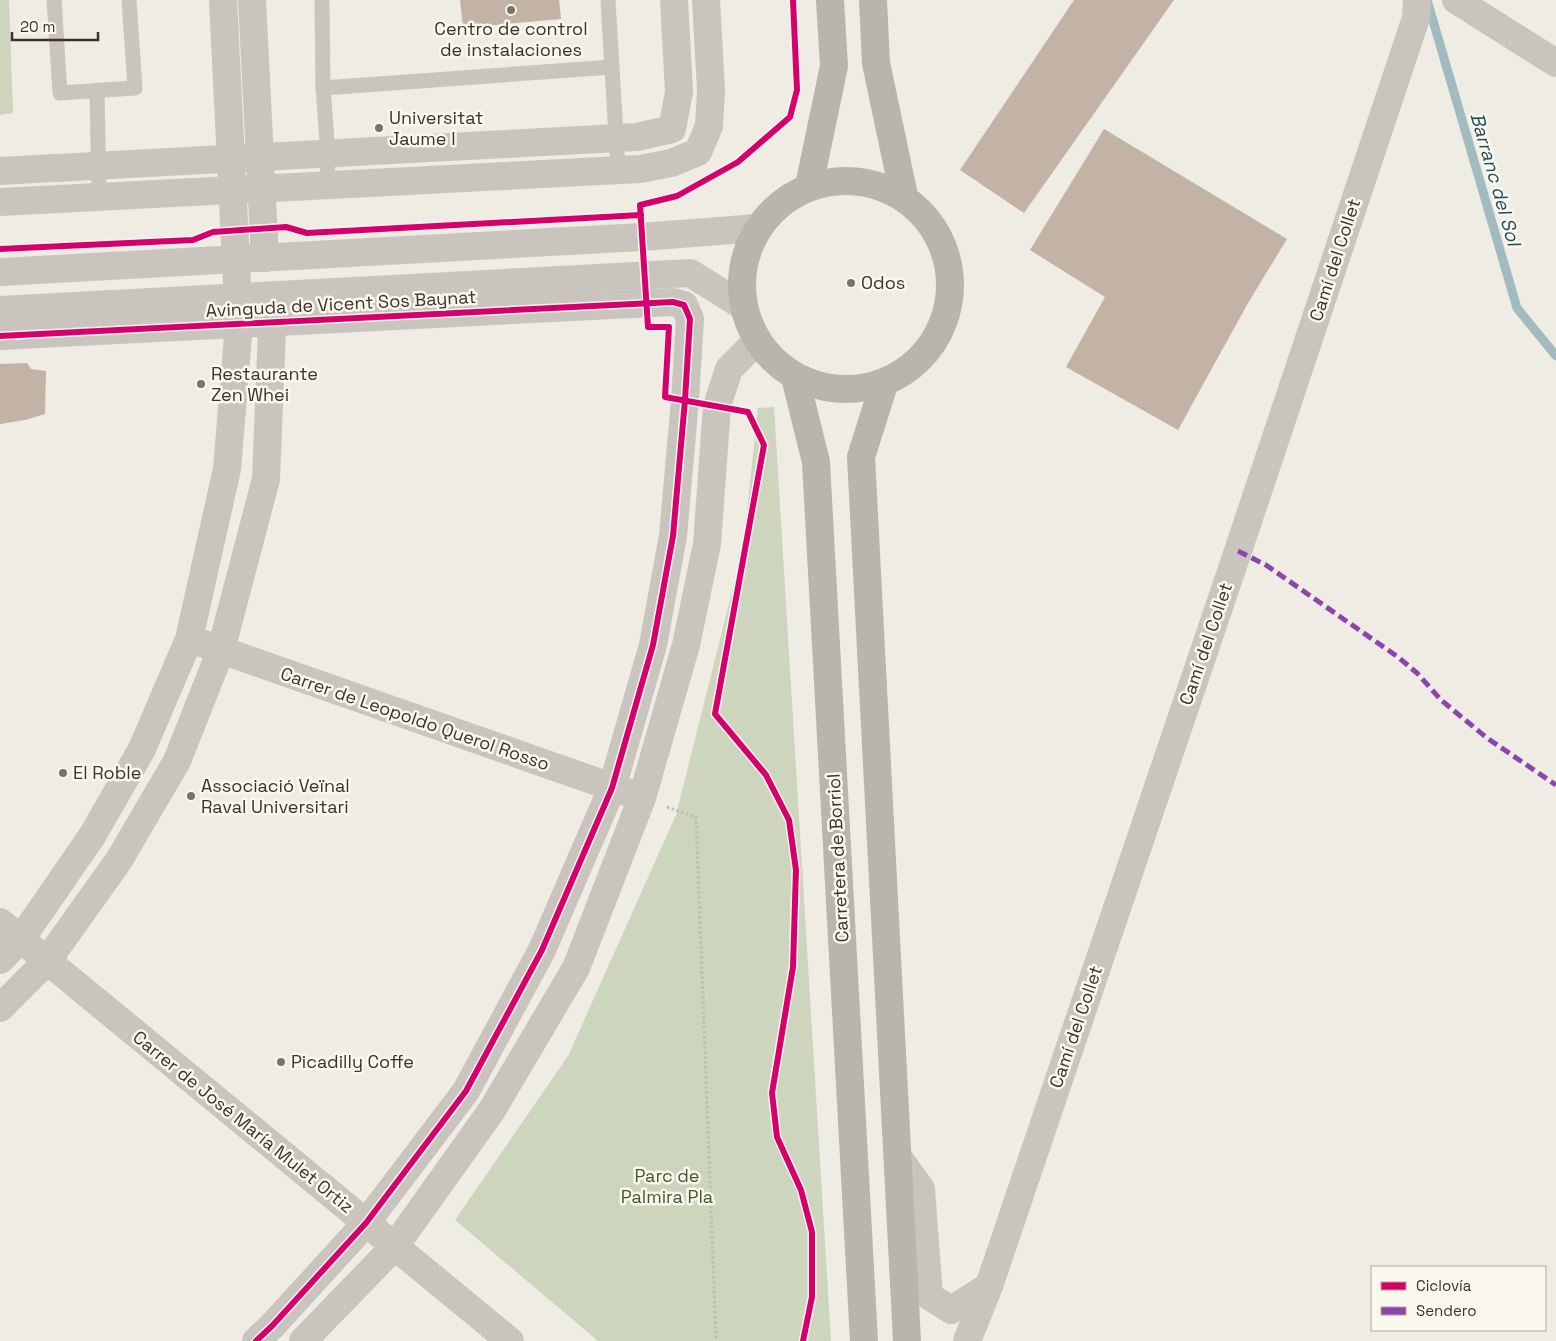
<svg xmlns="http://www.w3.org/2000/svg" width="1556" height="1341" font-family="'Space Grotesk',sans-serif">
  <style>
    .green { fill: #cdd5bf }
    .lines { fill: none; stroke-linecap: round; stroke-linejoin: round }
    .stream { stroke: #a1bbc0; stroke-width: 9 }
    .building { fill: #c2b3a6 }
    .path { stroke: #c1bdb6; stroke-width: 3; stroke-dasharray: 2.5 2.5; stroke-linecap: butt }
    .service { stroke: #c9c4bd; stroke-width: 15 }
    .minor { stroke: #c9c4bd; stroke-width: 28 }
    .tertiary { stroke: #c9c4bd; stroke-width: 28 }
    .secondary { stroke: #b9b5ae; stroke-width: 28 }
    .quiet { stroke: #8e44ad; stroke-width: 5; stroke-dasharray: 10 5; stroke-linecap: butt }
    .cycleway-casing { stroke: #faf7ed; stroke-width: 9 }
    .cycleway { stroke: #d6006c; stroke-width: 6 }
    .poi-dot { fill: #79736c; stroke: #faf7ed; stroke-width: 2 }
    .labels { text-anchor: middle; stroke-width: 5; stroke-linejoin: round; paint-order: stroke }
    .poi-label { font-size: 18px; fill: #3a322b; stroke: #faf7ed; text-anchor: start }
    .street-label { font-size: 18px; fill: #3a322b; stroke: #faf7ed }
    .park-label { font-size: 18px; fill: #42582e; stroke: #faf7ed }
    .water-label { font-size: 19px; font-style: italic; fill: #204e5c; stroke: #faf7ed }
  </style>
  <rect width="100%" height="100%" fill="#efece4"/>
  <g class="green">
    <polygon points="0,0 9,0 13,113 0,115"/>
    <polygon points="774,407 831,1341 598,1341 455,1220 568,1056 676,815 743,548 758,408"/>
  </g>
  <g class="lines">
    <polyline class="stream" points="1427,0 1517,308 1556,356"/>
  </g>
  <g class="building">
    <polygon points="460,0 559,0 561,19 463,28"/>
    <polygon points="1074,0 1174,0 1024,213 960,170"/>
    <polygon points="1104,129 1287,239 1248,303 1178,430 1066,367 1105,297 1030,250"/>
    <polygon points="27,363 31,369 46,371 45,414 25,420 0,424 0,364"/>
  </g>
  <g class="lines">
    <polyline class="path" points="667,807 696,817 716,1341"/>
    <g class="service">
      <polyline points="54,0 60,93 135,88 129,0"/>
      <polyline points="322,0 323,88 328,154 327,185"/>
      <polyline points="608,0 618,171"/>
      <polyline points="323,88 612,67"/>
      <polyline points="97,90 99,197"/>
    </g>
    <g class="minor">
      <polyline points="252,0 265,258"/>
      <polyline points="1456,0 1556,63"/>
      <polyline points="0,171 637,137 672,129 679,92 674,0"/>
      <polyline points="0,202 640,169 671,163 698,152 709,126 711,90 706,0"/>
      <polyline points="0,336 673,302 684,305 690,319 685,400 673,536 653,645 612,788 542,950 466,1091 366,1223 272,1326 256,1341"/>
      <polyline points="204,644 629,793"/>
      <polyline points="0,922 510,1341"/>
      <polyline points="0,960 21,939 92,836 142,749 189,639 227,469 239,324 223,0"/>
      <polyline points="0,1008 47,961 119,860 177,761 221,650 266,479 273,304"/>
      <polyline points="898,1157 921,1189 929,1296 951,1310 989,1286"/>
      <polyline points="303,1341 395,1246 492,1110 576,968 642,798 686,645 707,544 717,406 729,369 757,341"/>
      <polyline points="967,1341 989,1286 1238,551 1416,18 1417,0"/>
    </g>
    <g class="tertiary">
      <polyline points="0,272 642,237 757,228"/>
      <polyline points="0,310 690,273 743,306"/>
    </g>
    <g class="secondary">
      <polyline points="873,0 876,63 904,196"/>
      <circle cx="846" cy="285" r="104"/>
      <polyline points="809,186 834,66 830,0"/>
      <polyline points="795,377 816,462 864,1341"/>
      <polyline points="884,384 861,457 907,1341"/>
    </g>
    <polyline class="quiet" points="1238,551 1266,565 1398,657 1417,673 1441,700 1487,738 1556,785"/>
    <defs>
      <g id="cycleway">
        <polyline points="793,0 797,90 790,117 738,162 677,196 640,205 648,327 669,327 665,397 748,412 764,445 715,714 766,775 789,820 796,870 793,967 772,1093 777,1137 801,1190 812,1232 812,1297 803,1341"/>
        <polyline points="0,249 193,240 213,232 286,227 307,233 641,215"/>
        <polyline points="0,336 673,302 684,305 690,319 685,400 673,536 653,645 612,788 542,950 466,1091 366,1223 272,1326 256,1341"/>
      </g>
    </defs>
    <use href="#cycleway" class="cycleway-casing"/>
    <use href="#cycleway" class="cycleway"/>
  </g>
  <g class="poi-dot">
    <circle cx="511" cy="10" r="5"/>
    <circle cx="379" cy="128" r="5"/>
    <circle cx="851" cy="283" r="5"/>
    <circle cx="201" cy="384" r="5"/>
    <circle cx="63" cy="773" r="5"/>
    <circle cx="191" cy="796" r="5"/>
    <circle cx="281" cy="1062" r="5"/>
  </g>
  <g class="labels">
    <g class="poi-label">
      <text x="511" y="35" text-anchor="middle">Centro de control<tspan x="511" dy="21">de instalaciones</tspan></text>
      <text x="389" y="124">Universitat<tspan x="389" dy="21">Jaume I</tspan></text>
      <text x="861" y="289">Odos</text>
      <text x="211" y="380">Restaurante<tspan x="211" dy="21">Zen Whei</tspan></text>
      <text x="73" y="779">El Roble</text>
      <text x="201" y="792">Associació Veïnal<tspan x="201" dy="21">Raval Universitari</tspan></text>
      <text x="291" y="1068">Picadilly Coffe</text>
    </g>
    <g class="street-label">
      <text transform="translate(1335 260) rotate(-72)" y="6">Camí del Collet</text>
      <text transform="translate(341 304) rotate(-3)" y="6">Avinguda de Vicent Sos Baynat</text>
      <text transform="translate(1206 644) rotate(-71)" y="6">Camí del Collet</text>
      <text transform="translate(415 719) rotate(19)" y="6">Carrer de Leopoldo Querol Rosso</text>
      <text transform="translate(838 858) rotate(-93)" y="6">Carretera de Borriol</text>
      <text transform="translate(1076 1027) rotate(-71)" y="6">Camí del Collet</text>
      <text transform="translate(243 1122) rotate(39)" y="6">Carrer de José María Mulet Ortiz</text>
    </g>
    <g class="park-label">
      <text x="667" y="1182">Parc de<tspan x="667" dy="21">Palmira Pla</tspan></text>
    </g>
    <g class="water-label">
      <text transform="translate(1496 179) rotate(74)" y="7">Barranc del Sol</text>
    </g>
  </g>
  <rect x="1371" y="1266" width="175" height="65" fill="#faf7ed" stroke="#ada89f"/>
  <rect x="1381" y="1282" width="25" height="8" fill="#d6006c" stroke="#ada89f"/>
  <text x="1416" y="1291" font-size="15" fill="#3a322b">Ciclovía</text>
  <rect x="1381" y="1307" width="25" height="8" fill="#8e44ad" stroke="#ada89f"/>
  <text x="1416" y="1316" font-size="15" fill="#3a322b">Sendero</text>
  <path d="M12 32v8h86v-8" fill="none" stroke="#3a322b" stroke-width="2.5"/>
  <text x="20" y="32" font-size="15" fill="#3a322b" stroke="#faf7ed" stroke-width="4" paint-order="stroke">20 m</text>
</svg>
